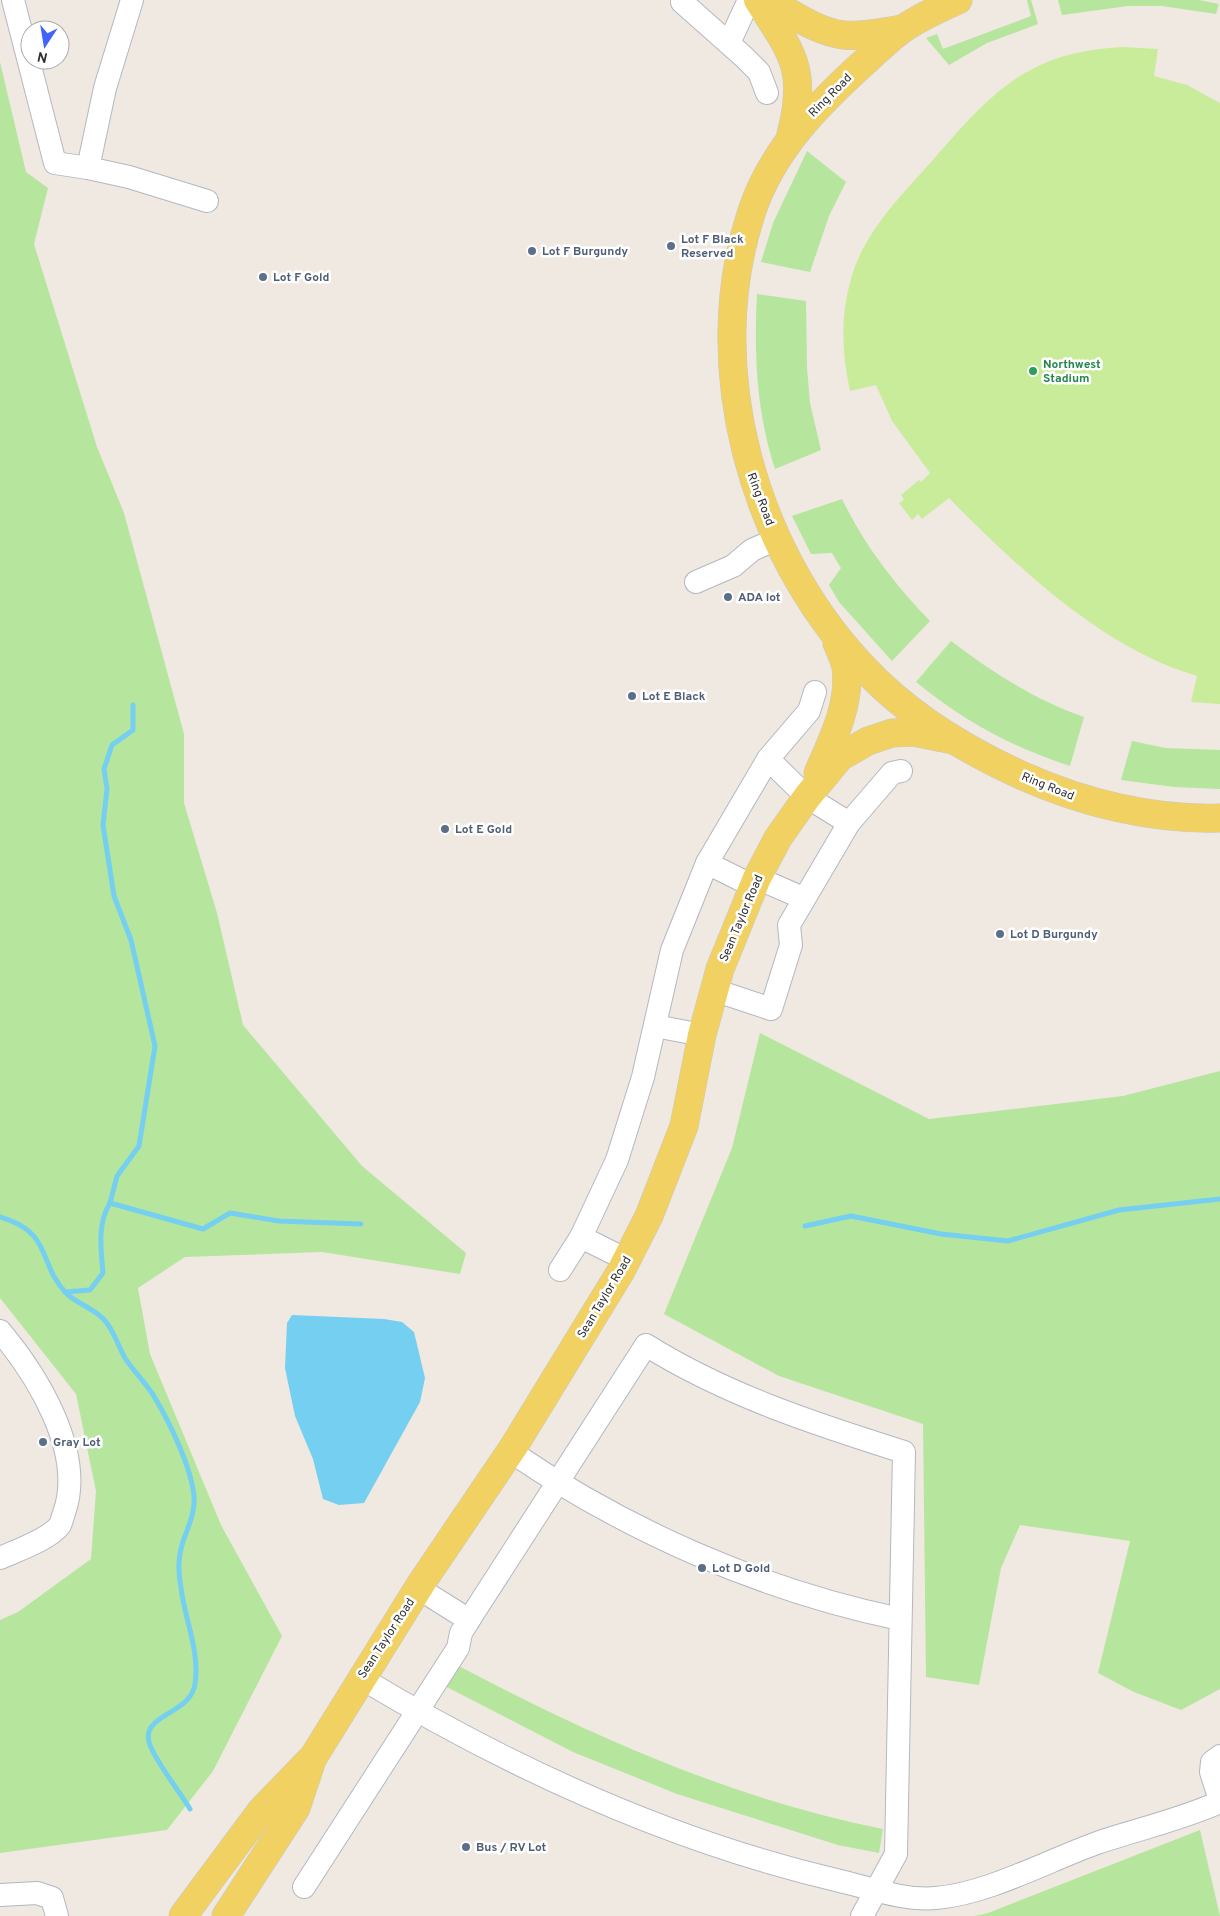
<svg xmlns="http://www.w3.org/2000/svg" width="1220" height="1916" font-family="Overpass,sans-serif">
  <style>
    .green { fill: #b6e59e }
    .pitch { fill: #c9ec9a }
    .water { fill: #75cff0 }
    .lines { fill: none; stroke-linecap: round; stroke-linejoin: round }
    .stream { stroke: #75cff0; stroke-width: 5 }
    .minor-casing { stroke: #b4b7c1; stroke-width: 24 }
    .major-casing { stroke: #c9c9c9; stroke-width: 29 }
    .minor { stroke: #fff; stroke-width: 22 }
    .major { stroke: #f2d163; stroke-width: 28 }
    .service-dot { fill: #5c6f8a; stroke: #fff; stroke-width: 2 }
    .leisure-dot { fill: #2e9e5b; stroke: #fff; stroke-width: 2 }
    .labels { text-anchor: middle; stroke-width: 5; stroke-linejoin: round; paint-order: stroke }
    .street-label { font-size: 12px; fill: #2e2e2e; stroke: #fff }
    .service-label { font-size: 12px; font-weight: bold; fill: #4e5e75; stroke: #fff; text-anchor: start }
    .leisure-label { font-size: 12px; font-weight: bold; fill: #27864d; stroke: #fff; text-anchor: start }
  </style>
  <rect width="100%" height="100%" fill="#efe9e1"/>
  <g class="green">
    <polygon points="1027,0 1031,0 1038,24 987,43 949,65 926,38 937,34 943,49 1031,16"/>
    <polygon points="1058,0 1199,0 1219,4 1216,14 1162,6 1128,6 1062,15"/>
    <polygon points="0,62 26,172 48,188 34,244 97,447 124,513 184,734 184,803 217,913 243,1025 362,1166 466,1253 460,1274 322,1252 185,1257 138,1288 150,1354 221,1525 282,1636 213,1771 167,1830 0,1853 0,1620 18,1612 91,1559 96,1491 76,1394 0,1298"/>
    <polygon points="807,151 846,182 829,216 810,272 761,262 773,223"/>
    <path d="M757 294 806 301 807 368 810 403 821 450 775 469C756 411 754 353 757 294Z"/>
    <path d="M842 499C865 546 894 584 930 621L892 661 839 602 829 585 841 568 832 553 811 554 792 516Z"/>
    <path d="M951 641C993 673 1034 699 1084 717L1070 766C1008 745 967 723 916 682Z"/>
    <polygon points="1132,741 1165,748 1220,750 1220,789 1174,787 1121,780"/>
    <polygon points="760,1033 929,1119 1123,1096 1220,1071 1220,1689 1181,1710 1134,1692 1098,1673 1130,1541 1020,1525 1001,1568 979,1685 926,1677 923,1424 779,1376 664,1314 732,1148"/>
    <path d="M453 1663C589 1735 732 1799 883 1829L879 1853 838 1845 677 1794 573 1752 441 1684Z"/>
    <polygon points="1200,1830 1220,1916 975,1916 988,1913"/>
  </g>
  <path class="pitch" d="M1122 47 1158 49 1154 76 1187 85 1220 103V704L1191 702 1197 676C1103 649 1016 566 949 498L922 519 918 514 912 520 899 503 904 500 901 495 919 480 921 482 930 473 892 421 876 385 850 391C842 354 840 317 851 279 864 232 900 197 932 161 965 124 997 83 1045 63 1070 52 1095 49 1122 47Z"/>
  <polygon class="water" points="292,1315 384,1319 402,1322 414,1332 425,1378 420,1402 364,1503 339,1505 323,1499 313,1459 295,1416 285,1368 287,1323"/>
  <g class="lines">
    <g class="stream">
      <polyline points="110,1203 117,1176 139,1146 155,1046 131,940 114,896 103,825 107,789 104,769 112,745 133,730 133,705"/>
      <path d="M0 1217C54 1233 37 1263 66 1293 76 1303 90 1307 100 1316 112 1325 118 1346 125 1358 134 1372 147 1384 155 1398 170 1423 191 1467 194 1496 196 1518 182 1536 180 1554 178 1564 179 1577 181 1588 185 1620 200 1651 195 1684 191 1715 138 1714 150 1745 156 1762 180 1792 190 1809"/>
      <polyline points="805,1226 851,1216 941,1234 1008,1241 1119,1210 1220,1199"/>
      <path d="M65 1292 90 1290 103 1273C101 1249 97 1224 110 1203L203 1229 230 1213 279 1221 361 1224"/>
    </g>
    <defs>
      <g id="minor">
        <polyline points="13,0 55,163 88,168 105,88 132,0"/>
        <polyline points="684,0 682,2 744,57 759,72 767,93"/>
        <polyline points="729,43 749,0"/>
        <polyline points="88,168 129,177 207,201"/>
        <polyline points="696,582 733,566 752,550 777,539"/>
        <polyline points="768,759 807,797 849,823"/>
        <polyline points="707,863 753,886"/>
        <polyline points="757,878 803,898"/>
        <polyline points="714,990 771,1009 791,945 789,925 849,823 892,773 901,771"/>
        <polyline points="655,1026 702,1035"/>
        <polyline points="581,1237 627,1260"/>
        <polyline points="560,1270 581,1237 617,1160 643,1077 672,950 707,863 768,759 809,711 815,692"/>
        <path d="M0 1331C37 1375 84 1451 65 1510 63 1515 62 1521 60 1525 50 1539 16 1551 0 1558"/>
        <path d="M510 1451C627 1531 761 1590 900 1619"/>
        <polyline points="418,1588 469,1620"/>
        <path d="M361 1678C509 1767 666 1840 836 1880 868 1887 902 1901 936 1898 987 1894 1047 1861 1097 1843 1138 1829 1180 1820 1220 1802"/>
        <polyline points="1220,1756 1212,1762 1211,1772 1220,1800"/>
        <path d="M304 1887 458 1648 461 1633 469 1620 646 1345C726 1395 815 1424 904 1452L896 1854 862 1916"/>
        <polyline points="0,1895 37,1893 52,1898 57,1916"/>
      </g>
      <g id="major">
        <path d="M758 0C792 53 808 69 791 134"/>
        <path d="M767 0C791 13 817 32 844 35 863 37 883 32 902 29"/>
        <path d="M958 0C939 9 917 18 900 31 889 39 879 49 869 58 820 102 771 150 751 214 701 367 753 549 861 665 905 713 963 749 1023 776 1083 803 1153 820 1220 818"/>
        <path d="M818 773C832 741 851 704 846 668 845 660 840 651 837 643"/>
        <polyline points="183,1916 261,1811 314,1756 422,1582 514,1446 621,1271 649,1216 684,1126 702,1035 720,969 757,878 778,838 807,797 840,757 868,741 892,733 913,732 953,740"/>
        <polyline points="226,1916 296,1808 311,1763"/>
      </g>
    </defs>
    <use href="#minor" class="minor-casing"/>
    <use href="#major" class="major-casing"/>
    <use href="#minor" class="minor"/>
    <use href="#major" class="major"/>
  </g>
  <g class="service-dot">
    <circle cx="671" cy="246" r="5"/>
    <circle cx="532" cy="251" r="5"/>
    <circle cx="263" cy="277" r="5"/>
    <circle cx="728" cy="597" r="5"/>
    <circle cx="632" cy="696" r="5"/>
    <circle cx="445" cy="829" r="5"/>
    <circle cx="1000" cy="934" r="5"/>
    <circle cx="43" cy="1442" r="5"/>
    <circle cx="702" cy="1568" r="5"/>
    <circle cx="466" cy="1847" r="5"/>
  </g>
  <circle class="leisure-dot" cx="1033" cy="371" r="5"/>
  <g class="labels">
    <g class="street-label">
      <text transform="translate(830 95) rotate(-45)" y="4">Ring Road</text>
      <text transform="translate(761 499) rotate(69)" y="4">Ring Road</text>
      <text transform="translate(1048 786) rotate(22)" y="4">Ring Road</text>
      <text transform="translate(741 918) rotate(-67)" y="4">Sean Taylor Road</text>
      <text transform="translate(604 1297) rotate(-59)" y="4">Sean Taylor Road</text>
      <text transform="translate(386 1638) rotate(-57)" y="4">Sean Taylor Road</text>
    </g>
    <g class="service-label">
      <text x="681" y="243">Lot F Black<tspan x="681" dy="14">Reserved</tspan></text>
      <text x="542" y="255">Lot F Burgundy</text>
      <text x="273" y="281">Lot F Gold</text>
      <text x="738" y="601">ADA lot</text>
      <text x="642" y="700">Lot E Black</text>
      <text x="455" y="833">Lot E Gold</text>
      <text x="1010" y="938">Lot D Burgundy</text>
      <text x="53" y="1446">Gray Lot</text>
      <text x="712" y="1572">Lot D Gold</text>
      <text x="476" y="1851">Bus / RV Lot</text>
    </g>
    <g class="leisure-label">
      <text x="1043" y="368">Northwest<tspan x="1043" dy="14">Stadium</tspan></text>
    </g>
  </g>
  <g transform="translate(45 45) rotate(192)"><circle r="24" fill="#ffffff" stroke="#ababab"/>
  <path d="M0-4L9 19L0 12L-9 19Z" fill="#4264fb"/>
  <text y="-8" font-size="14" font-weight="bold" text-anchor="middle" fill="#2e2e2e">N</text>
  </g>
</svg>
